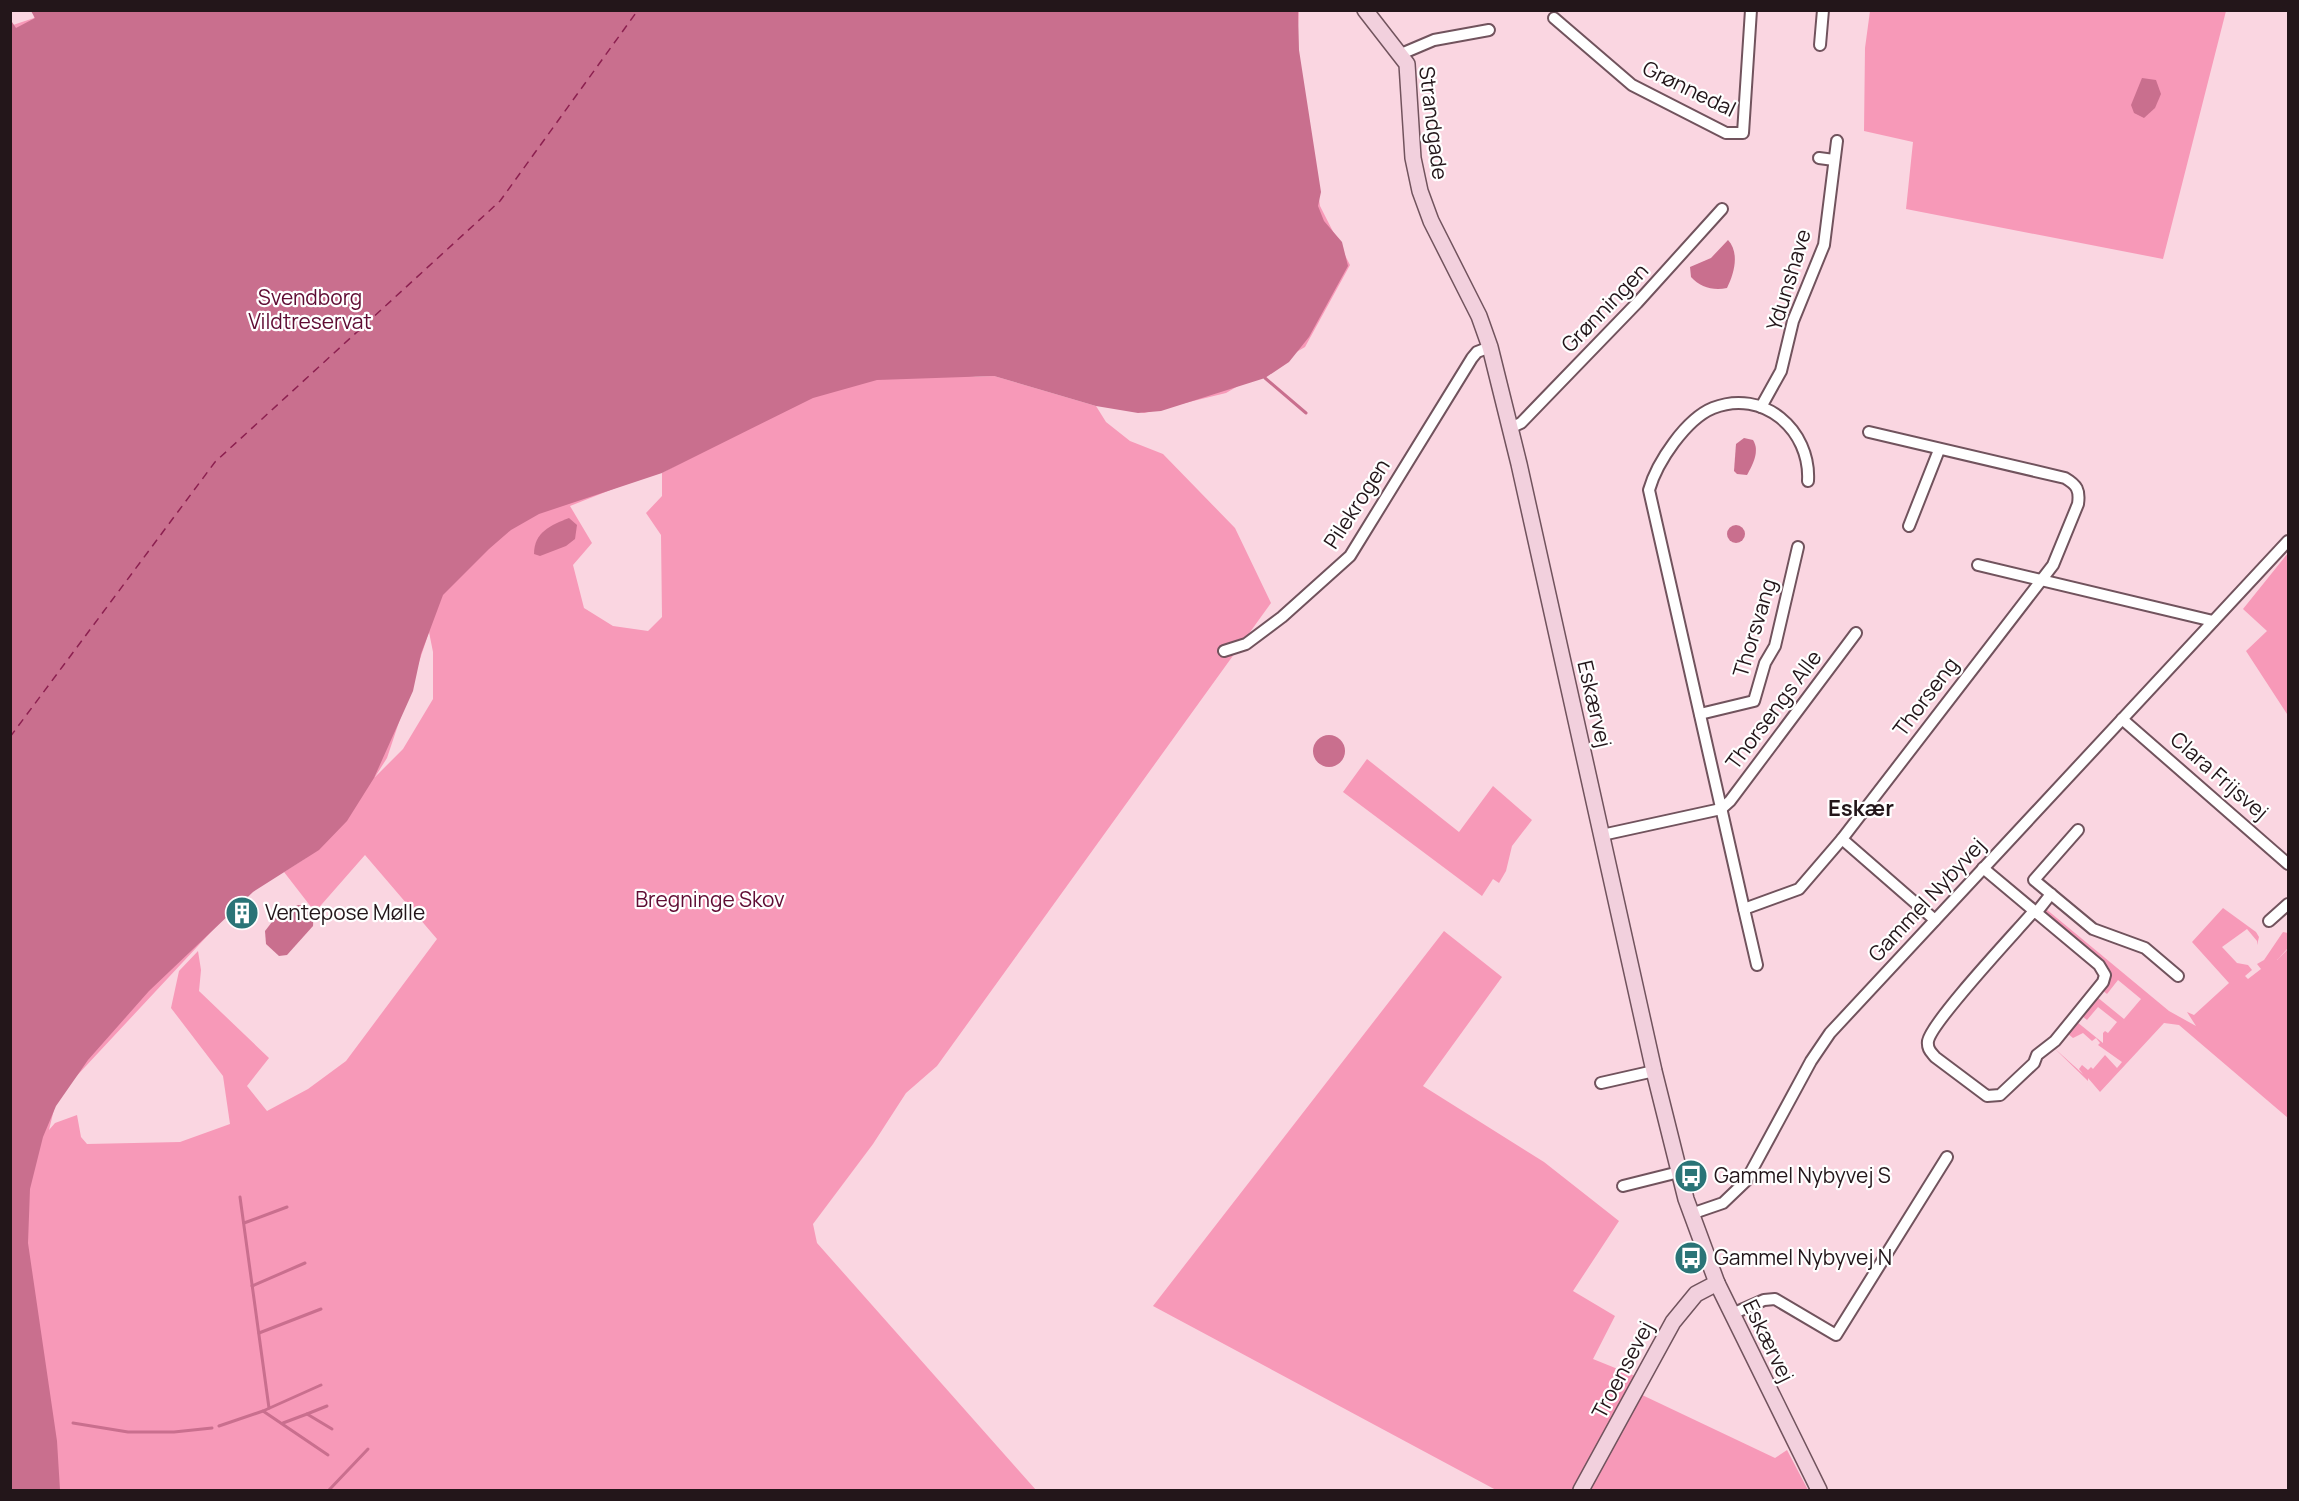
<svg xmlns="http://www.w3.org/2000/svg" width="2299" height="1501" font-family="Manrope,sans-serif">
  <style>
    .green { fill: #f799b8; fill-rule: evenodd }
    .water { fill: #c96f8e }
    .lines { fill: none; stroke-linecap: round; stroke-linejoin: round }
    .stream { stroke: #c96f8e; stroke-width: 3 }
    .ferry { stroke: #8c2050; stroke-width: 1.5; stroke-dasharray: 8 6; stroke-linecap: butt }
    .street-casing { stroke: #71535d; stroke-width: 14 }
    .secondary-casing { stroke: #71535d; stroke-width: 18 }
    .street { stroke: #fff; stroke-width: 10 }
    .secondary { stroke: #f2d0dd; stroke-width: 15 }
    .labels { text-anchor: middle; stroke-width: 4.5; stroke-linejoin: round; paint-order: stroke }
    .street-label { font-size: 21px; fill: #23161a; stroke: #fff }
    .park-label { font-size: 21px; fill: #5f0c33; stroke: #fff }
    .poi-label { font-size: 21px; fill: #23161a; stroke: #fff; text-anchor: start }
    .neighbourhood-label { font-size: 22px; font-weight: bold; fill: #23161a; stroke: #fff }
  </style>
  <rect width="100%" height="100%" fill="#fad6e1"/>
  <g class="green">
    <path d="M33 10 1299 11 1297 41 1320 206 1350 265 1305 347 1226 393 1144 413 996 373 969 377 994 376 1096 406 1106 422 1130 441 1163 454 1235 528 1271 603 937 1066 906 1093 873 1144 813 1224 817 1243 1036 1490H11L10 26 34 18ZM684 461 662 473V496L646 513 661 535 662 617 648 631 613 626 584 608 573 565 592 543 570 506ZM429 632 433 652V699L403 749 375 777 387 758ZM365 855 437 939 346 1061 308 1089 267 1111 247 1086 269 1058 199 991 201 970 198 951 179 971 171 1008 223 1076 230 1124 180 1142 87 1144 81 1137 77 1115 55 1123 49 1130 57 1097 252 888 309 856 284 872 315 912Z"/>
    <polygon points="1870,11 2226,11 2163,259 1906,209 1913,142 1864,131 1865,48"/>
    <polygon points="2288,553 2288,713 2287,714 2246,651 2267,631 2243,609"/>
    <polygon points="1367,759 1459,832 1493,786 1532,820 1512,846 1506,871 1499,883 1493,879 1482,896 1343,792"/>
    <polygon points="2223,908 2256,932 2259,937 2257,945 2257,941 2247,929 2222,947 2237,963 2248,965 2252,970 2245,976 2248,979 2261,969 2257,964 2264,960 2283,932 2288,933 2288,948 2277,960 2288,949 2288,1118 2179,1025 2164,1023 2100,1092 2088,1078 2088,1081 2053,1047 2083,1074 2079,1069 2082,1065 2088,1070 2091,1067 2093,1069 2105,1055 2117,1068 2122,1062 2098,1045 2100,1043 2096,1038 2092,1041 2083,1033 2073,1038 2067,1033 2077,1022 2103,1043 2103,1033 2105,1031 2108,1033 2117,1022 2098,1007 2087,1020 2082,1016 2097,997 2124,1019 2141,999 2118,980 2107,994 2102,990 2109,980 2109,968 2044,911 2046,909 2169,1011 2196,1026 2187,1012 2194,1015 2229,983 2192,942"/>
    <polygon points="1444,931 1502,977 1423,1086 1544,1162 1619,1221 1573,1291 1615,1316 1593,1359 1635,1376 1576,1490 1496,1490 1153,1306"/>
    <polygon points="1640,1394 1775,1458 1787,1450 1808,1490 1589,1490"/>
  </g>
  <g class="water">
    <polygon points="31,11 1298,11 1299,50 1321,192 1318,206 1324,221 1342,242 1348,266 1309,337 1289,362 1265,378 1161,411 1138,413 1096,406 994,376 877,380 813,398 662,473 539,514 511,530 489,549 443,595 421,654 413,691 374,778 347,821 319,850 253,892 149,991 88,1060 56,1106 43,1137 30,1189 28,1243 57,1441 60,1490 10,1490 10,19 16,28 35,18"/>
    <polygon points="2142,78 2156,80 2161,94 2155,108 2144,118 2134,113 2131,105"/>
    <path d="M1728 240C1740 253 1734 274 1727 288 1713 291 1700 287 1691 277L1690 267 1711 258Z"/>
    <path d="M1744 438 1753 440C1760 451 1753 464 1747 475L1737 474 1734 471 1736 444Z"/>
    <path d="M569 518 577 525 575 539 566 546 540 556 534 554C534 532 551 525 569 518Z"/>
    <circle cx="1736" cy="534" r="9"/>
    <circle cx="1329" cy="751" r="16"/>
    <path d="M298 905C309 905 314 916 313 926L287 955 279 956 266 944 265 931 275 918Z"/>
  </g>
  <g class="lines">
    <g class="stream">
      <polyline points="1265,378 1306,413"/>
      <polyline points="240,1197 269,1408"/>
      <polyline points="244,1223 287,1207"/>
      <polyline points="252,1286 305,1263"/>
      <polyline points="259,1333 321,1309"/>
      <polyline points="263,1411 328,1455"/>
      <polyline points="307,1414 327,1406"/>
      <polyline points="73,1423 128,1432 174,1432 212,1428"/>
      <polyline points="283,1423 307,1414 332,1429"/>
      <polyline points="219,1426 263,1411 321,1385"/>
      <polyline points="329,1490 368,1449"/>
    </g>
    <polyline class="ferry" points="10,737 215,462 500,201 638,10"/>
    <defs>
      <g id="street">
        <polyline points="1554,18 1632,85 1726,133 1743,133 1751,10"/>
        <polyline points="1820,45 1823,10"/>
        <polyline points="1401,54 1434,40 1489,30"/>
        <polyline points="1819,158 1834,160"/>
        <polyline points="1761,407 1781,371 1793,321 1824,245 1837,141"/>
        <polyline points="1510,428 1521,423 1637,303 1722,209"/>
        <path d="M1869 432 2065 478C2077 485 2080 490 2078 504L2053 565 1842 839 1935 920"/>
        <polyline points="1909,526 1939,450"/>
        <polyline points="1978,565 2213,621"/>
        <polyline points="1224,651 1246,644 1282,617 1350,556 1472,358 1477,352 1490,347"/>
        <polyline points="1700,714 1754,701 1765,663 1775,646 1798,547"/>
        <polyline points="2122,719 2288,864"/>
        <polyline points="2078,830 2034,880 2093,929 2145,948 2178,976"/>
        <polyline points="1602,835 1721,809 1730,801 1856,633"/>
        <path d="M1983 868 2099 965 2105 975 2103 982 2055 1041 2037 1055 2034 1063 2000 1095 1987 1096 1935 1057C1931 1052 1927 1049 1928 1041 1932 1021 2016 932 2034 911"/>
        <path d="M1744 909 1649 490C1657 462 1686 419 1713 408 1763 388 1811 430 1808 481"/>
        <polyline points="2036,913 2051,894"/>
        <polyline points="2269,921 2288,904"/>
        <polyline points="1757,965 1744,909 1799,889 1842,839"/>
        <polyline points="1601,1083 1654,1071"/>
        <polyline points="1623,1186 1679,1172"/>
        <polyline points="1691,1214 1723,1203 1746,1181 1811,1061 1830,1033 2288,541"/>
        <polyline points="1732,1314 1764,1300 1775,1299 1836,1335 1947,1157"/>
      </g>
      <g id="secondary">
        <polyline points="1365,10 1407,64 1413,158 1420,191 1431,221 1479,316 1490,347 1519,464 1654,1071 1686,1199 1717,1283 1819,1490"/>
        <polyline points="1581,1490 1673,1322 1696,1294 1717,1283"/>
      </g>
    </defs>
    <use href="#street" class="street-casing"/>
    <use href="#secondary" class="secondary-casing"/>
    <use href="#street" class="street"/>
    <use href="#secondary" class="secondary"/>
  </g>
  <defs>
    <symbol id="building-disc" viewBox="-11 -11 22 22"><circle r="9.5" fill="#2a7477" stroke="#fff"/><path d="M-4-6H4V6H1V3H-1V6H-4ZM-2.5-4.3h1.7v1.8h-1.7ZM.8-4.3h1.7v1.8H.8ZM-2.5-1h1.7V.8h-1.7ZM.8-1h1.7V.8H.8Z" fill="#fff"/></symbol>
    <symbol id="bus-disc" viewBox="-11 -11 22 22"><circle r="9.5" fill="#2a7477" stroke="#fff"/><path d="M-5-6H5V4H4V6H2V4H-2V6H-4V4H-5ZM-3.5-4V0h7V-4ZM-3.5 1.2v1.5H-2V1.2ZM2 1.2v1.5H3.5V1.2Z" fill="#fff"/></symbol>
  </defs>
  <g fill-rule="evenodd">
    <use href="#building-disc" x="223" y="894" width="38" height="38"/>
    <use href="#bus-disc" x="1672" y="1157" width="38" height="38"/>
    <use href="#bus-disc" x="1672" y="1239" width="38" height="38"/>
  </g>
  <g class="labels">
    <g class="street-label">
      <text transform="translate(1689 89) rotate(26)" y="7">Grønnedal</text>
      <text transform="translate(1433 123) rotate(83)" y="7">Strandgade</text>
      <text transform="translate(1789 280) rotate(-73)" y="7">Ydunshave</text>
      <text transform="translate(1605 308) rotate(-46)" y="7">Grønningen</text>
      <text transform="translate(1357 504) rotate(-57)" y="7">Pilekrogen</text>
      <text transform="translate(1755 628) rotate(-73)" y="7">Thorsvang</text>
      <text transform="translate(1926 697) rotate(-53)" y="7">Thorseng</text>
      <text transform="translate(1594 704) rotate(77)" y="7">Eskærvej</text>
      <text transform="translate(1774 710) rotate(-53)" y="7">Thorsengs Alle</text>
      <text transform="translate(2219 776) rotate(41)" y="7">Clara Frijsvej</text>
      <text transform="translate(1927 900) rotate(-47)" y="7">Gammel Nybyvej</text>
      <text transform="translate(1768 1341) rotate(64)" y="7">Eskærvej</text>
      <text transform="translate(1623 1370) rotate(-62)" y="7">Troensevej</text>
    </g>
    <g class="park-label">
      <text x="310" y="305">Svendborg<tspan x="310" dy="24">Vildtreservat</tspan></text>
      <text x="710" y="907">Bregninge Skov</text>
    </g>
    <g class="poi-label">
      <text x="265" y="920">Ventepose Mølle</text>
      <text x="1714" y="1183">Gammel Nybyvej S</text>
      <text x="1714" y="1265">Gammel Nybyvej N</text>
    </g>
    <g class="neighbourhood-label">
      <text x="1861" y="816">Eskær</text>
    </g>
  </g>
  <rect width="2299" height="1501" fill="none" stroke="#23161a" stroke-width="24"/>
</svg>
